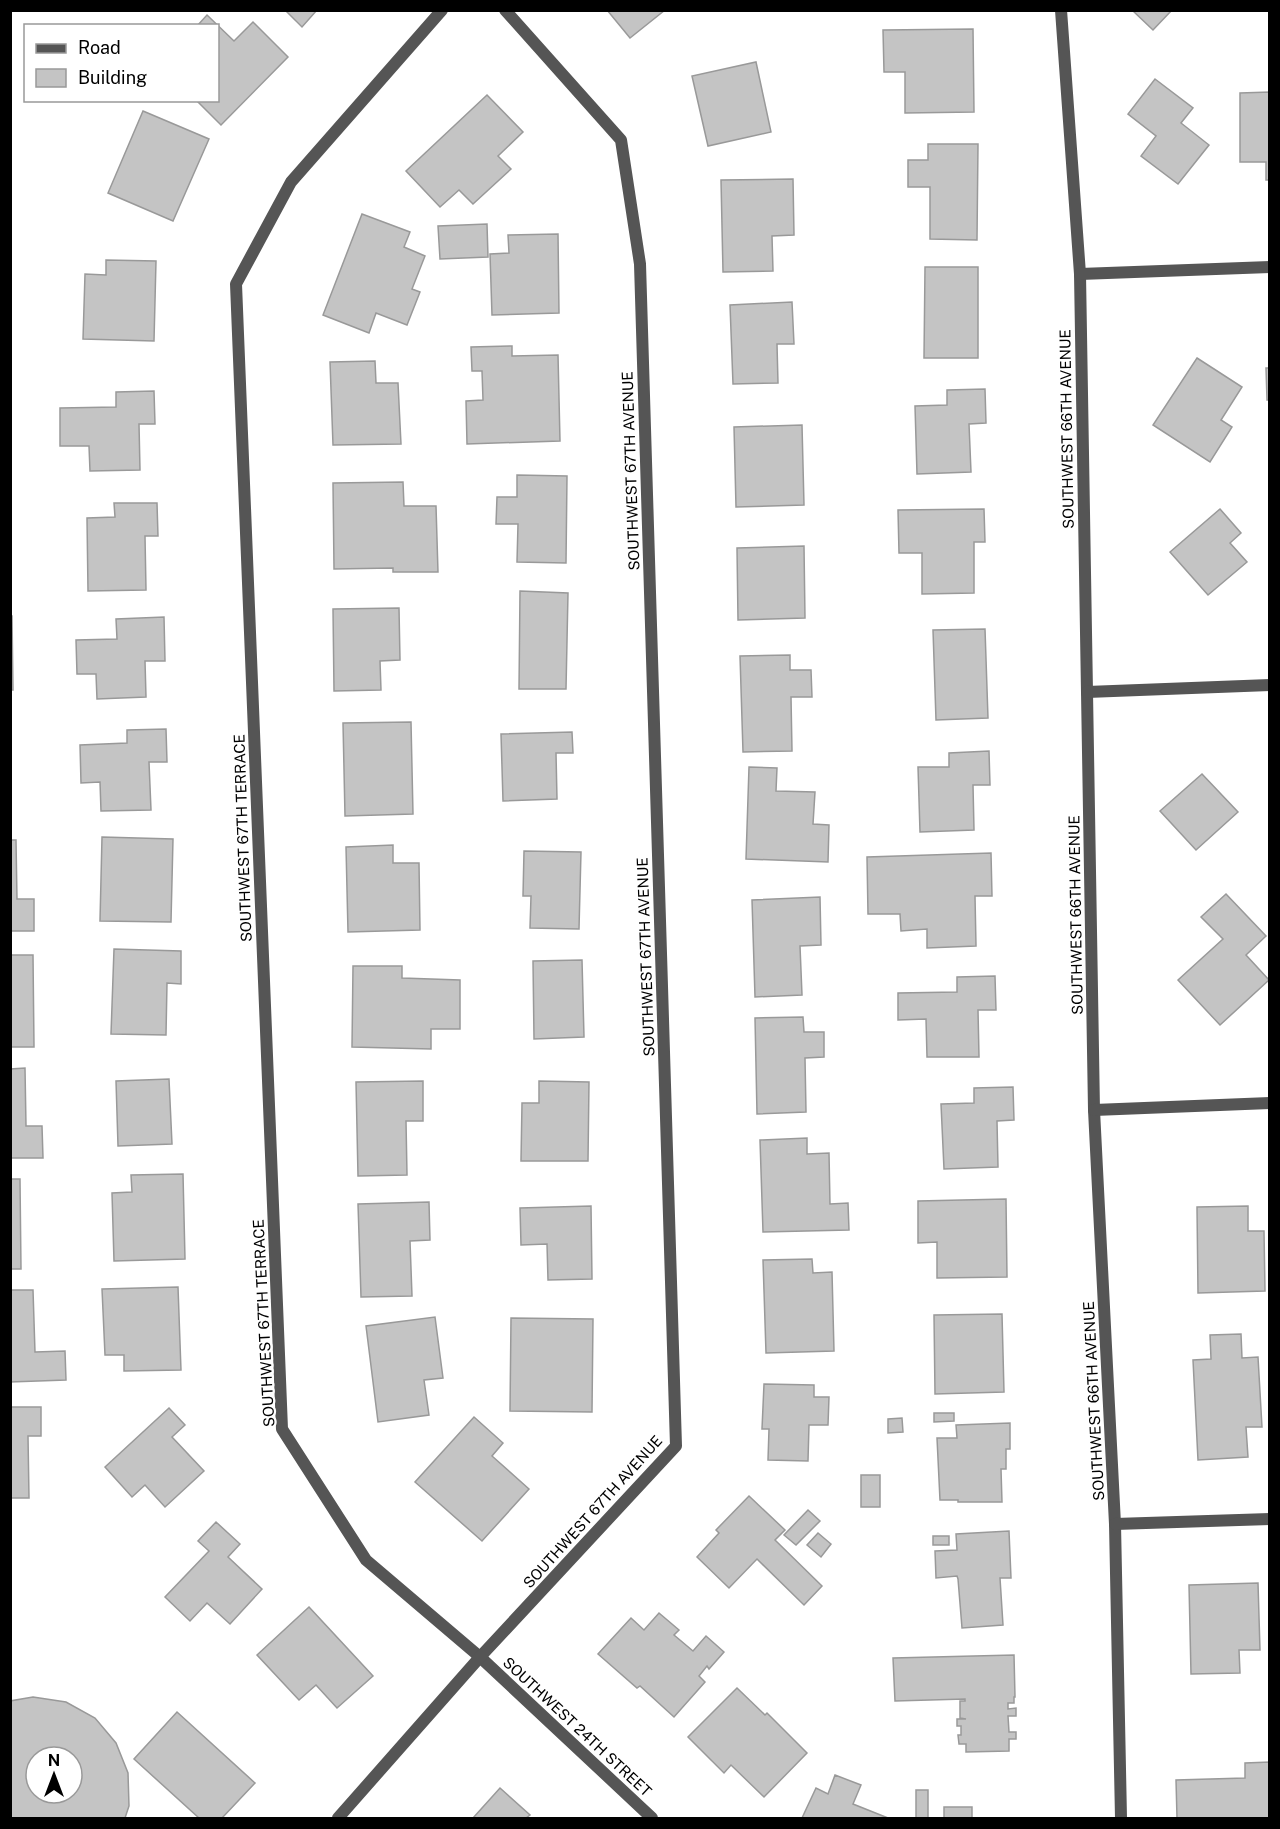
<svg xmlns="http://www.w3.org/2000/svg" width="1280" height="1829" font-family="'Public Sans',sans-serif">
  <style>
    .building { fill: #c4c4c4; stroke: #999; stroke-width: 1.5; fill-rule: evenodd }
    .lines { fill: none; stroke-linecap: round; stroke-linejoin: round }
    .minor { stroke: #555; stroke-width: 12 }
    .labels { text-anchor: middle; stroke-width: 4.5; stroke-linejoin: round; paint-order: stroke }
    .street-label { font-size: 15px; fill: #000; stroke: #fff }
  </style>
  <rect width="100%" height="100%" fill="#fff"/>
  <g class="building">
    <polygon points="285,10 317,10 302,27"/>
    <polygon points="607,10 665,10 630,38"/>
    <polygon points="1132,10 1172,10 1153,30"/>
    <polygon points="207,15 234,41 253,22 288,57 221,125 196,100 218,100 218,26 197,26"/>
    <polygon points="973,29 974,112 905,113 905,72 884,72 883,30"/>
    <polygon points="756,62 771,132 708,146 692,76"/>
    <polygon points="1155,79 1193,108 1181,123 1209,145 1178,184 1141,156 1156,136 1128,114"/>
    <polygon points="1270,92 1270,180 1266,180 1266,162 1240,162 1240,93"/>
    <polygon points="487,95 523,132 498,156 511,169 473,204 459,190 440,207 406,171"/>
    <polygon points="143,111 209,139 173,221 108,193"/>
    <polygon points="928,144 978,144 977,240 930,239 930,187 908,187 908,160 928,160"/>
    <polygon points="793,179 794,235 772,236 773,271 723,272 721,180"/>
    <polygon points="362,214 410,232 404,247 425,256 412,289 420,292 407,325 376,313 369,333 323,315"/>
    <polygon points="487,224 488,257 440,259 438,226"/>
    <polygon points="558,234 559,313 492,315 490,254 509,253 508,235"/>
    <polygon points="106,260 156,261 154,341 83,339 85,274 106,275"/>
    <polygon points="925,267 978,267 978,358 924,358"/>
    <polygon points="792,302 794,344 777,344 778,383 733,384 730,305"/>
    <polygon points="512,346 512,356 558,355 560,441 467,444 466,401 483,400 482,371 472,371 471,347"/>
    <polygon points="1197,358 1242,387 1221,420 1232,427 1210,462 1153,425"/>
    <polygon points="375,361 376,383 398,383 401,444 333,445 330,362"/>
    <polygon points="1266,368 1270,368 1270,400 1267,400"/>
    <polygon points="985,389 986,423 969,424 971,472 917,474 915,406 947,405 947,390"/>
    <polygon points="154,391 155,424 139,424 140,470 90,471 89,446 60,446 60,408 116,407 116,392"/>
    <polygon points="802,425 804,505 736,507 734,427"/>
    <polygon points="517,475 567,476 566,563 517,562 518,524 496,524 497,497 517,497"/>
    <polygon points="403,482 404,506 436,506 438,572 393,572 393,568 334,569 333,483"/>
    <polygon points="114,503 157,503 158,536 145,536 146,590 88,591 87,518 115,517"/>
    <polygon points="984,509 985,542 974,542 974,593 922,594 922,553 899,553 898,510"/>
    <polygon points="1220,509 1241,533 1230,543 1247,562 1208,595 1170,552"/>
    <polygon points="804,546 805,618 738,620 737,548"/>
    <polygon points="520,591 568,593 566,689 519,689"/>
    <polygon points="399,608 400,660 380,661 381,690 334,691 333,609"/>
    <polygon points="10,616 12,616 13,690 10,690"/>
    <polygon points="164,617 165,661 145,661 146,697 97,699 96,674 77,674 76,640 117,639 116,619"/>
    <polygon points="985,629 988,718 936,720 933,630"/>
    <polygon points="790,655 790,670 811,670 812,697 791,697 792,751 743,752 740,656"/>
    <polygon points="411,722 413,814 345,816 343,723"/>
    <polygon points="166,729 167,762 149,762 151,810 101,811 100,782 81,783 80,745 127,743 127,730"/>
    <polygon points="572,732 573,753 556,753 557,799 503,801 501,734"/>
    <polygon points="989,751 990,785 973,785 974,830 920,832 918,767 949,767 949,753"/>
    <polygon points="749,767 777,768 776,791 815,792 813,824 829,825 828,862 746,859"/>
    <polygon points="1202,774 1238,812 1196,850 1160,811"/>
    <polygon points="102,837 173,839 171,922 100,921"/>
    <polygon points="10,840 16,840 17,899 34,899 34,931 10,931"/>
    <polygon points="393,845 393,863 419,863 420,930 348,932 346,847"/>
    <polygon points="524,851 581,852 579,929 530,928 531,896 523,896"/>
    <polygon points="991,853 992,896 975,896 976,946 927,948 927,929 901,931 900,914 868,914 867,857"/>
    <polygon points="1226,894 1266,936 1246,955 1269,980 1220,1025 1178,980 1223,939 1201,917"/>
    <polygon points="820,897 821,945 800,946 802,995 755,997 752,900"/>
    <polygon points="114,949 181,951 181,984 167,983 166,1035 111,1034"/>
    <polygon points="10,955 33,955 34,1047 10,1047"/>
    <polygon points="582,960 584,1037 534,1039 533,961"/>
    <polygon points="353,966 402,966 402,978 460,980 460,1029 431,1029 431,1049 352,1047"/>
    <polygon points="995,976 996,1010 978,1010 979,1057 927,1057 926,1019 898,1020 898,993 957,992 957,977"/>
    <polygon points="803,1017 804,1032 824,1032 824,1057 805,1058 806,1112 757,1114 755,1018"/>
    <polygon points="25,1068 26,1126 42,1126 43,1158 10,1158 10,1069"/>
    <polygon points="169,1079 172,1144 118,1146 116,1081"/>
    <polygon points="423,1081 423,1121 406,1121 407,1175 358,1176 356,1082"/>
    <polygon points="539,1081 589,1082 588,1161 521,1161 522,1103 539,1103"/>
    <polygon points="1013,1087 1014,1120 997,1121 998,1167 944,1169 941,1104 974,1103 974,1088"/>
    <polygon points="807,1138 807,1154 829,1153 830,1204 848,1203 849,1230 763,1232 760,1140"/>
    <polygon points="183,1174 185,1259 114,1261 112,1193 132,1192 131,1175"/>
    <polygon points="10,1179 20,1179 21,1269 10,1269"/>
    <polygon points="1006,1199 1007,1277 937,1278 937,1242 918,1243 918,1201"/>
    <polygon points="429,1202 430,1240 410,1241 412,1296 361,1297 358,1204"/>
    <polygon points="591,1206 592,1279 548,1280 547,1244 521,1245 520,1208"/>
    <polygon points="1248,1206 1248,1231 1264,1231 1265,1291 1198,1293 1197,1207"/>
    <polygon points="812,1259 813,1273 832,1272 834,1351 766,1353 763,1260"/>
    <polygon points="178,1287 181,1370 124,1371 124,1355 105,1355 102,1289"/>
    <polygon points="10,1290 33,1290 35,1352 65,1351 66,1380 10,1382"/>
    <polygon points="1002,1314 1004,1392 935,1394 934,1315"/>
    <polygon points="435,1317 443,1378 424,1380 429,1415 378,1422 366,1326"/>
    <polygon points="511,1318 593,1319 592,1412 510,1411"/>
    <polygon points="1241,1334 1242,1358 1258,1357 1262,1427 1246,1427 1248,1457 1198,1460 1193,1360 1211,1359 1210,1335"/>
    <polygon points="764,1384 814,1385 814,1397 829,1397 828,1425 809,1425 808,1461 768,1460 769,1429 762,1429"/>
    <polygon points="10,1407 41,1407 41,1436 28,1436 29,1498 10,1498"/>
    <polygon points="169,1408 185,1425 172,1437 204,1471 165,1507 145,1485 132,1497 105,1467"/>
    <polygon points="934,1413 954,1413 954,1421 934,1422"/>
    <polygon points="474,1417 503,1443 492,1456 529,1489 482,1541 415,1482"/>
    <polygon points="902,1418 903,1432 888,1433 888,1419"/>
    <polygon points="1010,1423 1010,1449 1006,1449 1006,1469 1001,1469 1002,1502 958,1502 958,1500 940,1500 937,1438 957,1438 956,1425"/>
    <rect x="861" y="1475" width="19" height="32"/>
    <polygon points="749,1496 785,1530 775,1540 822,1586 804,1605 757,1559 729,1588 697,1557 719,1533 716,1530"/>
    <polygon points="808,1510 820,1521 796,1545 784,1535"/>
    <polygon points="216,1522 240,1544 228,1557 262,1589 230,1624 207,1603 190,1621 165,1597 209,1551 198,1541"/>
    <polygon points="1009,1531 1011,1578 1000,1578 1003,1625 962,1628 958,1579 957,1576 936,1578 935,1551 957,1550 956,1534"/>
    <polygon points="818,1533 831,1544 821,1557 807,1545"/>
    <rect x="933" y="1536" width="16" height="9"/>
    <polygon points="1258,1583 1260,1650 1239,1650 1240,1673 1191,1674 1189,1585"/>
    <polygon points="309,1607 373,1676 337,1708 316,1685 299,1700 257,1655"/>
    <polygon points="659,1613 679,1630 674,1635 693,1651 706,1636 724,1652 709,1669 707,1666 699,1676 705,1682 674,1717 640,1686 637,1688 598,1654 631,1618 644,1630"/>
    <polygon points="1014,1655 1015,1697 1014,1697 1014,1703 1008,1703 1008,1709 1016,1708 1016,1716 1008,1716 1009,1732 1016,1732 1016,1739 1009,1739 1009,1751 966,1752 966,1744 959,1744 958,1735 961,1735 961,1726 957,1726 957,1719 966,1719 960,1718 960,1701 965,1701 965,1699 895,1701 893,1658"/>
    <polygon points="737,1688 765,1715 767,1713 807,1753 764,1797 731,1765 724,1773 688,1737"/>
    <path d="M33 1697 66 1702 95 1718 116 1743 128 1773 129 1806 125 1818H10V1701ZM36 1757H72V1793H36Z"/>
    <polygon points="177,1712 255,1783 222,1818 199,1818 134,1759"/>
    <polygon points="1270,1762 1270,1818 1177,1818 1176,1780 1245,1778 1245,1763"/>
    <polygon points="835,1775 861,1785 853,1804 888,1818 802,1818 816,1788 828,1794"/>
    <polygon points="500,1788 530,1815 526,1818 473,1818"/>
    <rect x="916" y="1790" width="12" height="28"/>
    <rect x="944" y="1807" width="28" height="11"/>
  </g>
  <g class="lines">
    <g class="minor">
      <polyline points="442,10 291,182 236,284 282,1429 366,1560 480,1657 652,1818"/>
      <polyline points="1061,10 1080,274 1094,1110 1115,1524 1121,1818"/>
      <polyline points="1080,274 1270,267"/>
      <polyline points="1087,692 1270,685"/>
      <polyline points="1094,1110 1270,1103"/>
      <polyline points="1115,1524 1270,1519"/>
      <polyline points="338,1818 480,1657 676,1446 640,264 621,140 505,10"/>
    </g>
  </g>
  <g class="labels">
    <g class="street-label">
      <text transform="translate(1067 429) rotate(-91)" y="5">SOUTHWEST 66TH AVENUE</text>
      <text transform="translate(631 471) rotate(-92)" y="5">SOUTHWEST 67TH AVENUE</text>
      <text transform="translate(243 838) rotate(-92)" y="5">SOUTHWEST 67TH TERRACE</text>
      <text transform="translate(1076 915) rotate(-91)" y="5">SOUTHWEST 66TH AVENUE</text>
      <text transform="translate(646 957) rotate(-92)" y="5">SOUTHWEST 67TH AVENUE</text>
      <text transform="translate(264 1323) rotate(-93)" y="5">SOUTHWEST 67TH TERRACE</text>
      <text transform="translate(1094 1401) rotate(-93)" y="5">SOUTHWEST 66TH AVENUE</text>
      <text transform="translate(593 1512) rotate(-48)" y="5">SOUTHWEST 67TH AVENUE</text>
      <text transform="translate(577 1727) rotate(43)" y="5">SOUTHWEST 24TH STREET</text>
    </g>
  </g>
  <rect width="1280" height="1829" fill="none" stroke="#000000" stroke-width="24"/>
  <rect x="24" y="24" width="195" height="78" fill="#ffffff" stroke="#999999" stroke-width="1.5"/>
  <rect x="36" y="44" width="30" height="9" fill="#555555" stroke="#999999" stroke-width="1.5"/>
  <text x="78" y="54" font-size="18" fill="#000000">Road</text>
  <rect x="36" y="69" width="30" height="18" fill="#c4c4c4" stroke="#999999" stroke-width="1.5"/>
  <text x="78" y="84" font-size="18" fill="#000000">Building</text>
  <g transform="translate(54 1775)"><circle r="28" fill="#ffffff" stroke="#999999" stroke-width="1.5"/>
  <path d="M0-4.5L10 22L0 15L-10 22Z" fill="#000000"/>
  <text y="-9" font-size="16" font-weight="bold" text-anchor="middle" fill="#000000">N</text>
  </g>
</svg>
